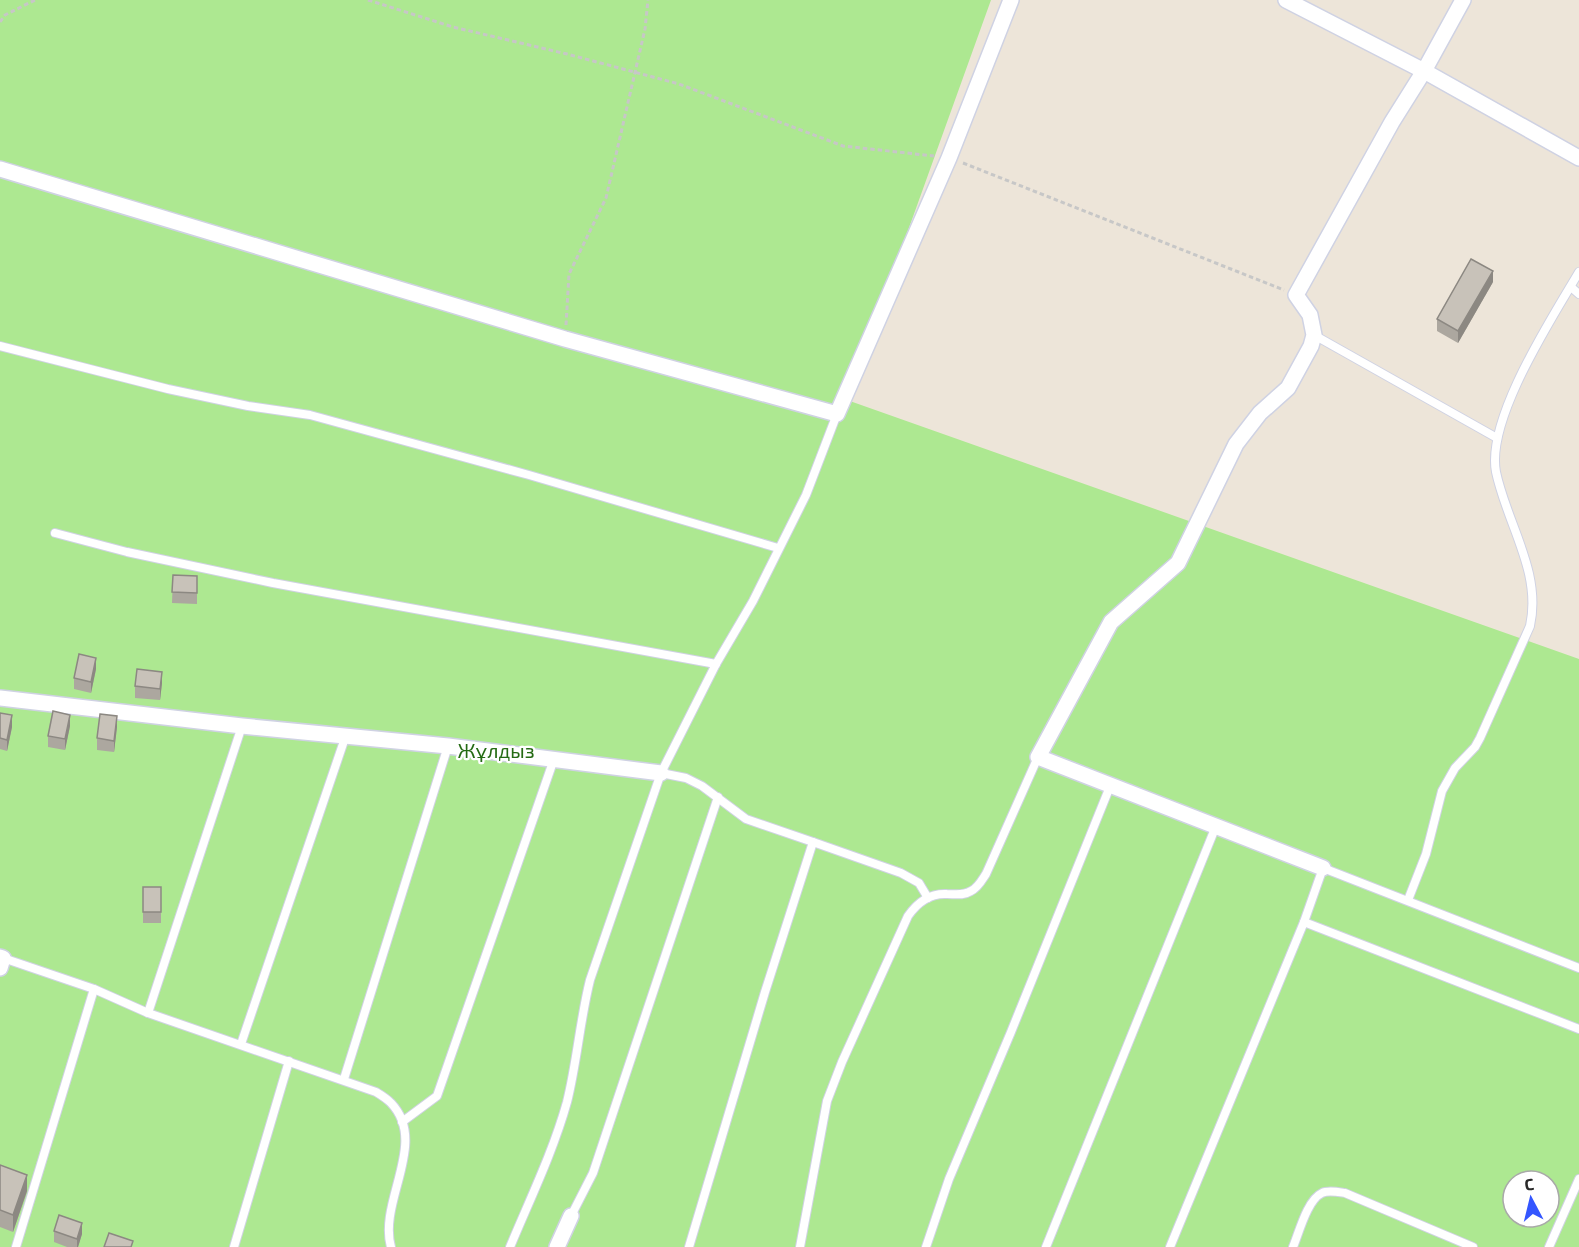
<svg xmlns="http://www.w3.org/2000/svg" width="1579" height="1247" font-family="'Exo 2',sans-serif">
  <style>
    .green { fill: #ade891; fill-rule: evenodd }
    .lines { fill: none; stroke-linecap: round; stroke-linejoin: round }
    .service-casing { stroke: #cfd2e3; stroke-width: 10 }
    .minor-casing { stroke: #cfd2e3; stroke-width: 18 }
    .path { stroke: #c7c7c7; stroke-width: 3; stroke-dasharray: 4.5 3; stroke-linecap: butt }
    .service { stroke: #fff; stroke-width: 8 }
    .minor { stroke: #fff; stroke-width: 15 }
    .wall { fill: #aca79f }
    .shaded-wall { fill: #8c8882 }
    .building { fill: #c8c2b9; stroke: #8c8882; stroke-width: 1.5 }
    .labels { text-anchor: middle; stroke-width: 4.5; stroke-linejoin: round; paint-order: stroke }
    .park-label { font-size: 20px; fill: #256b14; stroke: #fff }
  </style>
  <rect width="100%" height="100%" fill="#ede5d9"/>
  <path class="green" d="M0 0H991L847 400 1579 659V1247H0ZM1513 1181H1549V1217H1513Z"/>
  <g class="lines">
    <defs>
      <g id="service">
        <polyline points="1571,287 1579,294"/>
        <polyline points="1314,335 1497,438"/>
        <polyline points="0,346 168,389 248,406 310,415 529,475 778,548"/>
        <polyline points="55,533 127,552 273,583 716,664"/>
        <polyline points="813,842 746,819 702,786 686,778 661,773 716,664 753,601 806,495 837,414"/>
        <path d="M1408 900 1426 854 1442 791 1455 768 1475 747 1480 738 1530 626C1542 572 1507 524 1496 472 1486 419 1552 318 1579 272"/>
        <polyline points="1304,922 1323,868 1579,968"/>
        <path d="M3 958 94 989 148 1013 376 1092C381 1095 387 1099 391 1103 429 1143 378 1201 391 1247"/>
        <polyline points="148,1013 242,726"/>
        <polyline points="241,1044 346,735"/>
        <polyline points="344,1079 448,746"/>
        <polyline points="402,1122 437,1096 554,759"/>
        <polyline points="571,1216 593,1173 599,1155 718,797"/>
        <polyline points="16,1247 94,989"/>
        <polyline points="234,1247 289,1061"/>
        <path d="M510 1247C530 1199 553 1152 567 1102 577 1062 580 1020 590 980L661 773"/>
        <polyline points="689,1247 765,992 813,842 901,873 919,883 928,898"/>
        <path d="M800 1247 827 1101 842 1062 908 916C917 903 930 893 947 894 955 894 963 896 971 891 978 888 982 880 986 874L1038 757"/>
        <polyline points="926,1247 949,1179 1011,1032 1111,784"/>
        <polyline points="1046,1247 1216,826"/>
        <polyline points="1170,1247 1304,922 1579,1029"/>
        <path d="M1293 1247C1299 1233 1307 1200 1322 1193 1328 1190 1338 1192 1345 1193L1473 1247"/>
        <polyline points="1549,1247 1579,1179"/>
      </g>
      <g id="minor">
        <polyline points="1286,0 1424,71 1579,158"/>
        <polyline points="0,169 565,339 837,414 949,158 1011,0"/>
        <polyline points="0,698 242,726 448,746 661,773"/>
        <polyline points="1323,868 1038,757 1111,622 1178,563 1236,444 1260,413 1288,388 1311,346 1314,335 1310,315 1296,295 1392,122 1424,71 1463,0"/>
        <polyline points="0,957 3,958 0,968"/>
        <polyline points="557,1247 571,1216"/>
      </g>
    </defs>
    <use href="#service" class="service-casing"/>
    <use href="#minor" class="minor-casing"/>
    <g class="path">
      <polyline points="368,0 453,27 567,54 679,84 843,146 934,156"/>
      <polyline points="0,22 5,15 35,0"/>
      <polyline points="963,163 1284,290"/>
      <polyline points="566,325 569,274 606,198 645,29 648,0"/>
    </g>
    <use href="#service" class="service"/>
    <use href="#minor" class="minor"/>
  </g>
  <g class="wall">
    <polygon points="1493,282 1458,343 1437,331 1437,319"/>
    <polygon points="173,575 197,576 197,604 172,603"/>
    <polygon points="96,669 91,693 74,689 74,678"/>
    <polygon points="162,683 160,700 135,698 135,686"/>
    <polygon points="0,713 12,727 7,751 0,749"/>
    <polygon points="70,726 65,750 48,747 48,736"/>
    <polygon points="117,727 114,752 97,750 97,738"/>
    <rect x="143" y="887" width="18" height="36"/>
    <polygon points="0,1165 27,1191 13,1232 0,1227"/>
    <polygon points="54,1231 82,1234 78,1247 67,1247 54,1242"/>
  </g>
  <g class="shaded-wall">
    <polygon points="1493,271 1493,282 1458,343 1458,331"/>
    <polygon points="96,658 96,669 91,693 91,682"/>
    <polygon points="162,672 162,683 160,700 160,689"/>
    <polygon points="12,715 12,727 7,751 7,740"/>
    <polygon points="70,715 70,726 65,750 65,739"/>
    <polygon points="117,716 117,727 114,752 114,741"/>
    <polygon points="27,1175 27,1191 13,1232 13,1215"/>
    <polygon points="82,1223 82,1234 78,1247 77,1247 77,1239"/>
  </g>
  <g class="building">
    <polygon points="1471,259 1493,271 1458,331 1437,319"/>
    <polygon points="173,575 197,576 197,593 172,592"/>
    <polygon points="79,654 96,658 91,682 74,678"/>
    <polygon points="137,669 162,672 160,689 135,686"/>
    <polygon points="53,711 70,715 65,739 48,736"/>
    <polygon points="0,713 12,715 7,740 0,738"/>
    <polygon points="100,714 117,716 114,741 97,738"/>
    <rect x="143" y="887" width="18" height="25"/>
    <polygon points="0,1165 27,1175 13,1215 0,1210"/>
    <polygon points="59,1215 82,1223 77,1239 54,1231"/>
    <polygon points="109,1233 133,1241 131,1247 104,1247"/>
  </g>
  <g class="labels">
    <g class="park-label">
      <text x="496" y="758">Жұлдыз</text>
    </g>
  </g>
  <g transform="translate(1531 1199) rotate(353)"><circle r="28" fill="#ffffff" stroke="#a9a9a9" stroke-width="1.5"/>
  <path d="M0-4.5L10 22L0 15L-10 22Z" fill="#3456ff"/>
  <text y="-9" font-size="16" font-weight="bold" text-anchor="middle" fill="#292929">С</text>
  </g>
</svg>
